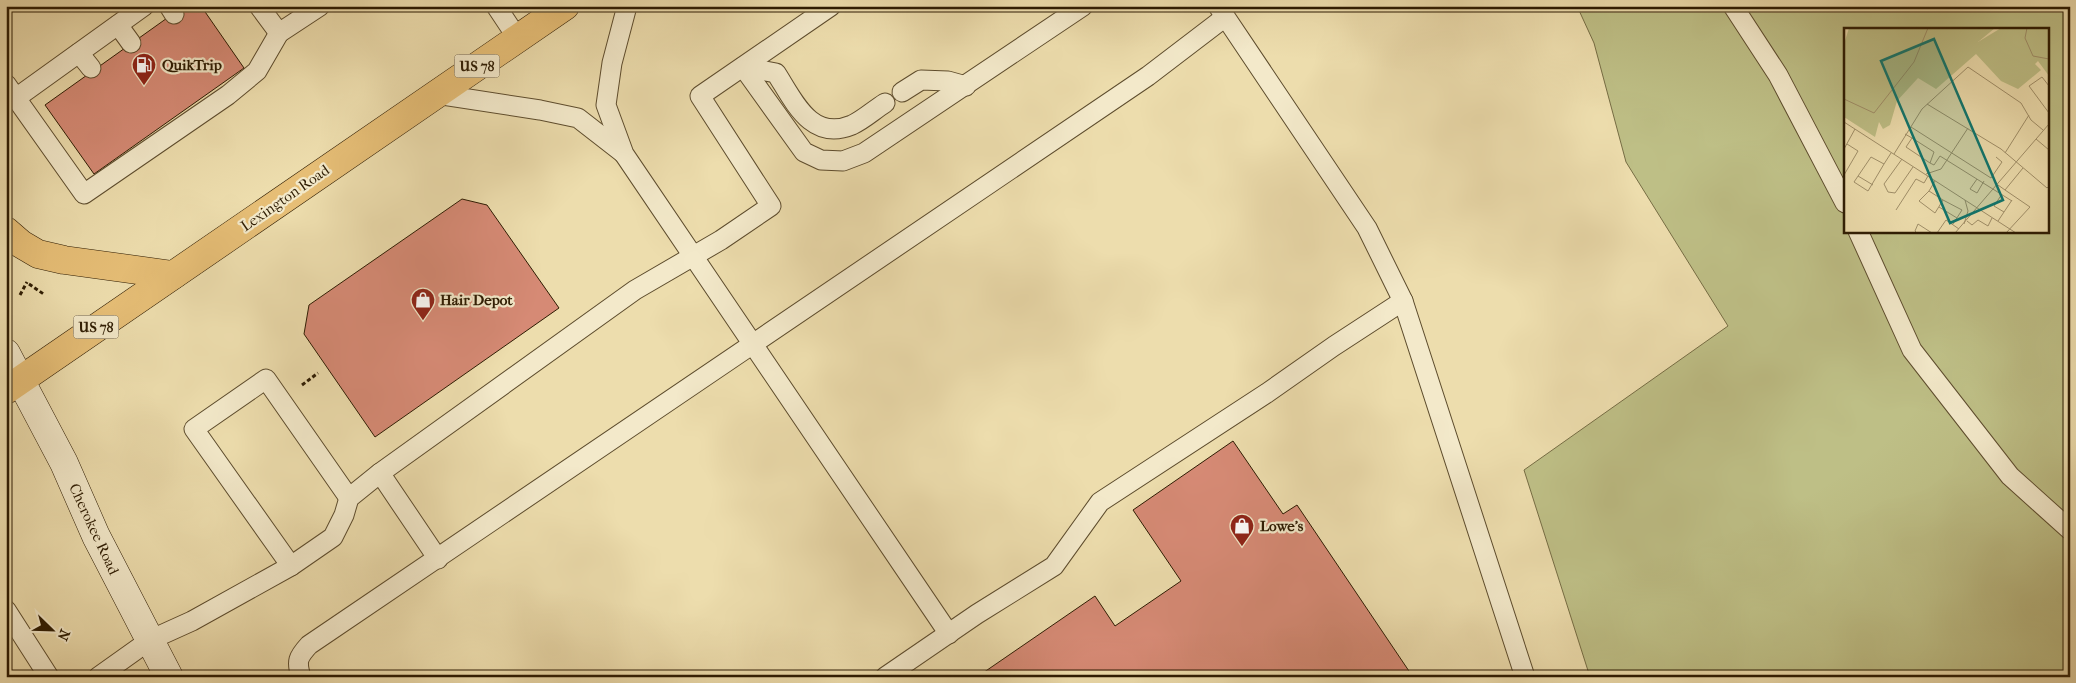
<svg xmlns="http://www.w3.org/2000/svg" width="2076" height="683" font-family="'IM FELL French Canon',serif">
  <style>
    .green { fill: #bebf86; stroke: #766d44; fill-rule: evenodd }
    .building { fill: #d68a75; stroke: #2d1b02 }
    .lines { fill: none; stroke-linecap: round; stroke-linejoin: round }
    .service-casing { stroke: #5d4c2d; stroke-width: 21 }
    .secondary-casing { stroke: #2d1b02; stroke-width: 29 }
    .trunk-casing { stroke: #2d1b02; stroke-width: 29 }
    .path { stroke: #2d1b02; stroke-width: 3; stroke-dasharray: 4 2.5; stroke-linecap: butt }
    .service { stroke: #f3e9ca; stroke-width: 19 }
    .secondary { stroke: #f3e9ca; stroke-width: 28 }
    .trunk { stroke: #e6be76; stroke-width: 28 }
    .labels { text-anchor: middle; stroke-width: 4.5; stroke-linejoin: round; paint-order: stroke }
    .shield { fill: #f3e9ca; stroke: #68593e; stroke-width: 1 }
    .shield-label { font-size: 14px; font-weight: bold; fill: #2d1b02 }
    .poi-label { font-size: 15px; font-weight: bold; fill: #2d1b02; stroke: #f3e9ca; text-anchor: start }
    .street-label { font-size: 15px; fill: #2d1b02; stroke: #f3e9ca }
    .inset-road { fill: none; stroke: #a08f69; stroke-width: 1 }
    .view { fill: #0f766e; fill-opacity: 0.15; stroke: #0f766e; stroke-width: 2.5 }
    .inset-edge { fill: none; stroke: #2d1b02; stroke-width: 2.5 }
  </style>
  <rect width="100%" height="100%" fill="#edddad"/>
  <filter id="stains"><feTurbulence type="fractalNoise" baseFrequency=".004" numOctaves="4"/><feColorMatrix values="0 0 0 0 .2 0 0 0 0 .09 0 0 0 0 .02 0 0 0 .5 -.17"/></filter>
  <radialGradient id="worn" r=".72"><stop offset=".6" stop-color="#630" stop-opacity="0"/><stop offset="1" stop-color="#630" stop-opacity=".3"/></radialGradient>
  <path class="green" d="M1577 6H2070V677H1590L1524 470 1728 326 1626 162 1594 43ZM1845 29H2047V231H1845Z"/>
  <g class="building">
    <polygon points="184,6 201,6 244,68 94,174 45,105"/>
    <polygon points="462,199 487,205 559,308 375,437 304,334 309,305"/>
    <polygon points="1233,441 1283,514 1297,505 1413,677 977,677 1095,596 1115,626 1181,581 1133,510"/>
  </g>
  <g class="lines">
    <defs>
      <g id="service">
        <polyline points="169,6 174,14"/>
        <polyline points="259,6 279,33 320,6"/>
        <polyline points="496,6 518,39"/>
        <polyline points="627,6 612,63 606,105 624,154 949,634"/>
        <polyline points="1218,6 1367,228 1403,301 1525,677"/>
        <polyline points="1733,6 1778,75 1845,203"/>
        <polyline points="118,25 131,43"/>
        <polyline points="79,53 91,68"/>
        <polyline points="743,67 804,152 821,160 843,161 864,153 1083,6"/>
        <path d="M743 67 776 73C794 101 811 142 852 125 863 120 874 110 885 103"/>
        <polyline points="6,84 84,194 228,95 257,71 279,33"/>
        <polyline points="902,92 921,80 948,81 966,86"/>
        <polyline points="436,94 540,110 578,118 623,153"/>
        <polyline points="16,98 144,6"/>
        <polyline points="1858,231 1912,350 2010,476 2070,530"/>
        <polyline points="380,473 438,559"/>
        <polyline points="291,566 194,429 266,379 349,498"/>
        <polyline points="6,610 49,677"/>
        <polyline points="98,677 150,640 192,621 291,566 333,537 344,515 349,498 380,473 635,290 721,240 771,206 700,96 831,6"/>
        <path d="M301 677C296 661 298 657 309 645L1148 76 1224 18"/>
        <polyline points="885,677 977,614 1054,566 1100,502 1267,393 1334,346 1403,301"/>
      </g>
      <polyline id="secondary" points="6,353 64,463 96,536 169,677"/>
      <g id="trunk">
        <polyline points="6,231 21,244 38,254 64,260 173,275"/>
        <polyline points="6,390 565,6"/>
      </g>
    </defs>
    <use href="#service" class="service-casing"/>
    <use href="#secondary" class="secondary-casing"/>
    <use href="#trunk" class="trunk-casing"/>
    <g class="path">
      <polyline points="29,284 45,295"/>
      <polyline points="20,295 27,282"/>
      <polyline points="302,385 318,373"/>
    </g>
    <use href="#service" class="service"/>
    <use href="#secondary" class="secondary"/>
    <use href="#trunk" class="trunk"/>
  </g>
  <defs>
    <symbol id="fuel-pin" viewBox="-11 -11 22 30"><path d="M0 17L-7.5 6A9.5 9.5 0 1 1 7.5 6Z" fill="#8f2418" stroke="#f3e9ca"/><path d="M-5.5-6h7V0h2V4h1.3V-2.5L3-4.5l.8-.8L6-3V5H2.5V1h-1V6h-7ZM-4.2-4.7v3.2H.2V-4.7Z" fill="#fff"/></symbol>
    <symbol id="shop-pin" viewBox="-11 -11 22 30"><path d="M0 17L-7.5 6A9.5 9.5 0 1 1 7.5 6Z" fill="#8f2418" stroke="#f3e9ca"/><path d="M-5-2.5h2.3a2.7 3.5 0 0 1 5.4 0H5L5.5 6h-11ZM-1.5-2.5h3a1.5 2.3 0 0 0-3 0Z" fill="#fff"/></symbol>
  </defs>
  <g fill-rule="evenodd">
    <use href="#fuel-pin" x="130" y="51" width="28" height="38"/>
    <use href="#shop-pin" x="409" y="286" width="28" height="38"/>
    <use href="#shop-pin" x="1228" y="512" width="28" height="38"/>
  </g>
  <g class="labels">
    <g class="shield">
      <rect x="454.5" y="54.5" width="45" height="23" rx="4"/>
      <rect x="73.5" y="315.5" width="45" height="23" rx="4"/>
    </g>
    <g class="shield-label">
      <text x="477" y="71">US 78</text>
      <text x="96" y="332">US 78</text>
    </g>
    <g class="poi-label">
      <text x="162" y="70">QuikTrip</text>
      <text x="440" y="305">Hair Depot</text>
      <text x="1260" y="531">Lowe's</text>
    </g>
    <g class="street-label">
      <text transform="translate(285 198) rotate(-35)" y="5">Lexington Road</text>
      <text transform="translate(94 529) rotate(65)" y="5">Cherokee Road</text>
    </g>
  </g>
  <g transform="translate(1844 28)">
    <rect width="205" height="205" fill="#edddad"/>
    <path d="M5 0H151L134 14 157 0H205V48L194 33 191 36 197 42 174 61 157 53 132 26 92 61 74 50 53 73 46 97 39 101 35 94 31 109 0 89V16Z" fill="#bebf86"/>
    <path class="inset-road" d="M183 0 181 10 189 28 205 31M205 58 198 49 185 58 205 85M0 71 30 85 70 34 84 0M83 76 157 121 203 160 205 158M0 94 172 205M67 99 147 150 158 134 152 129M61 106 68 110 62 119 86 135 90 137 96 128 168 173M68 110 90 124 86 135M192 111 205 122M0 121 11 101M161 125 185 87M50 126 78 81 124 39 177 75 187 92 199 102M58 131 40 156 44 164 51 165 69 139M40 136 24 163 10 154 27 129 40 136 47 125M82 146 97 141 124 100M0 147 14 123 3 116M14 148 29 157M133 151 126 161 133 165 140 153M154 157 161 162 179 140M161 162 186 179 162 205M85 163 75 173 91 185 99 172 85 163 91 153M158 166 150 178 160 184M99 172 118 182 109 196M95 179 113 190M52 182 72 151 80 155 84 148M123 193 128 197 134 192 144 198 148 190M154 193 168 172M120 196 124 183 121 172M73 205 71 203 74 196 88 205M93 205 102 192 115 201M111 205 205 96"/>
    <path class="view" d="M90 11 159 172 106 195 37 33Z"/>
    <rect width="205" height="205" class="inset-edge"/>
  </g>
  <rect width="2076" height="683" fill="none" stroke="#edddad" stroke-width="25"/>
  <rect x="8" y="8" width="2061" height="668" fill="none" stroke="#2d1b02" stroke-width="2.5"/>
  <rect x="12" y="12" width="2051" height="658" fill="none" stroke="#2d1b02"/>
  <g transform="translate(52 630) rotate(113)" stroke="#f3e9ca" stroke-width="4" paint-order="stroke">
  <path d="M0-4L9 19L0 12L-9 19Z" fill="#2d1b02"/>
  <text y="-8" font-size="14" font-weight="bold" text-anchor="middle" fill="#2d1b02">N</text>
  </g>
  <rect width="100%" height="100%" filter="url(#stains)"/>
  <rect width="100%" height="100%" fill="url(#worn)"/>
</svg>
